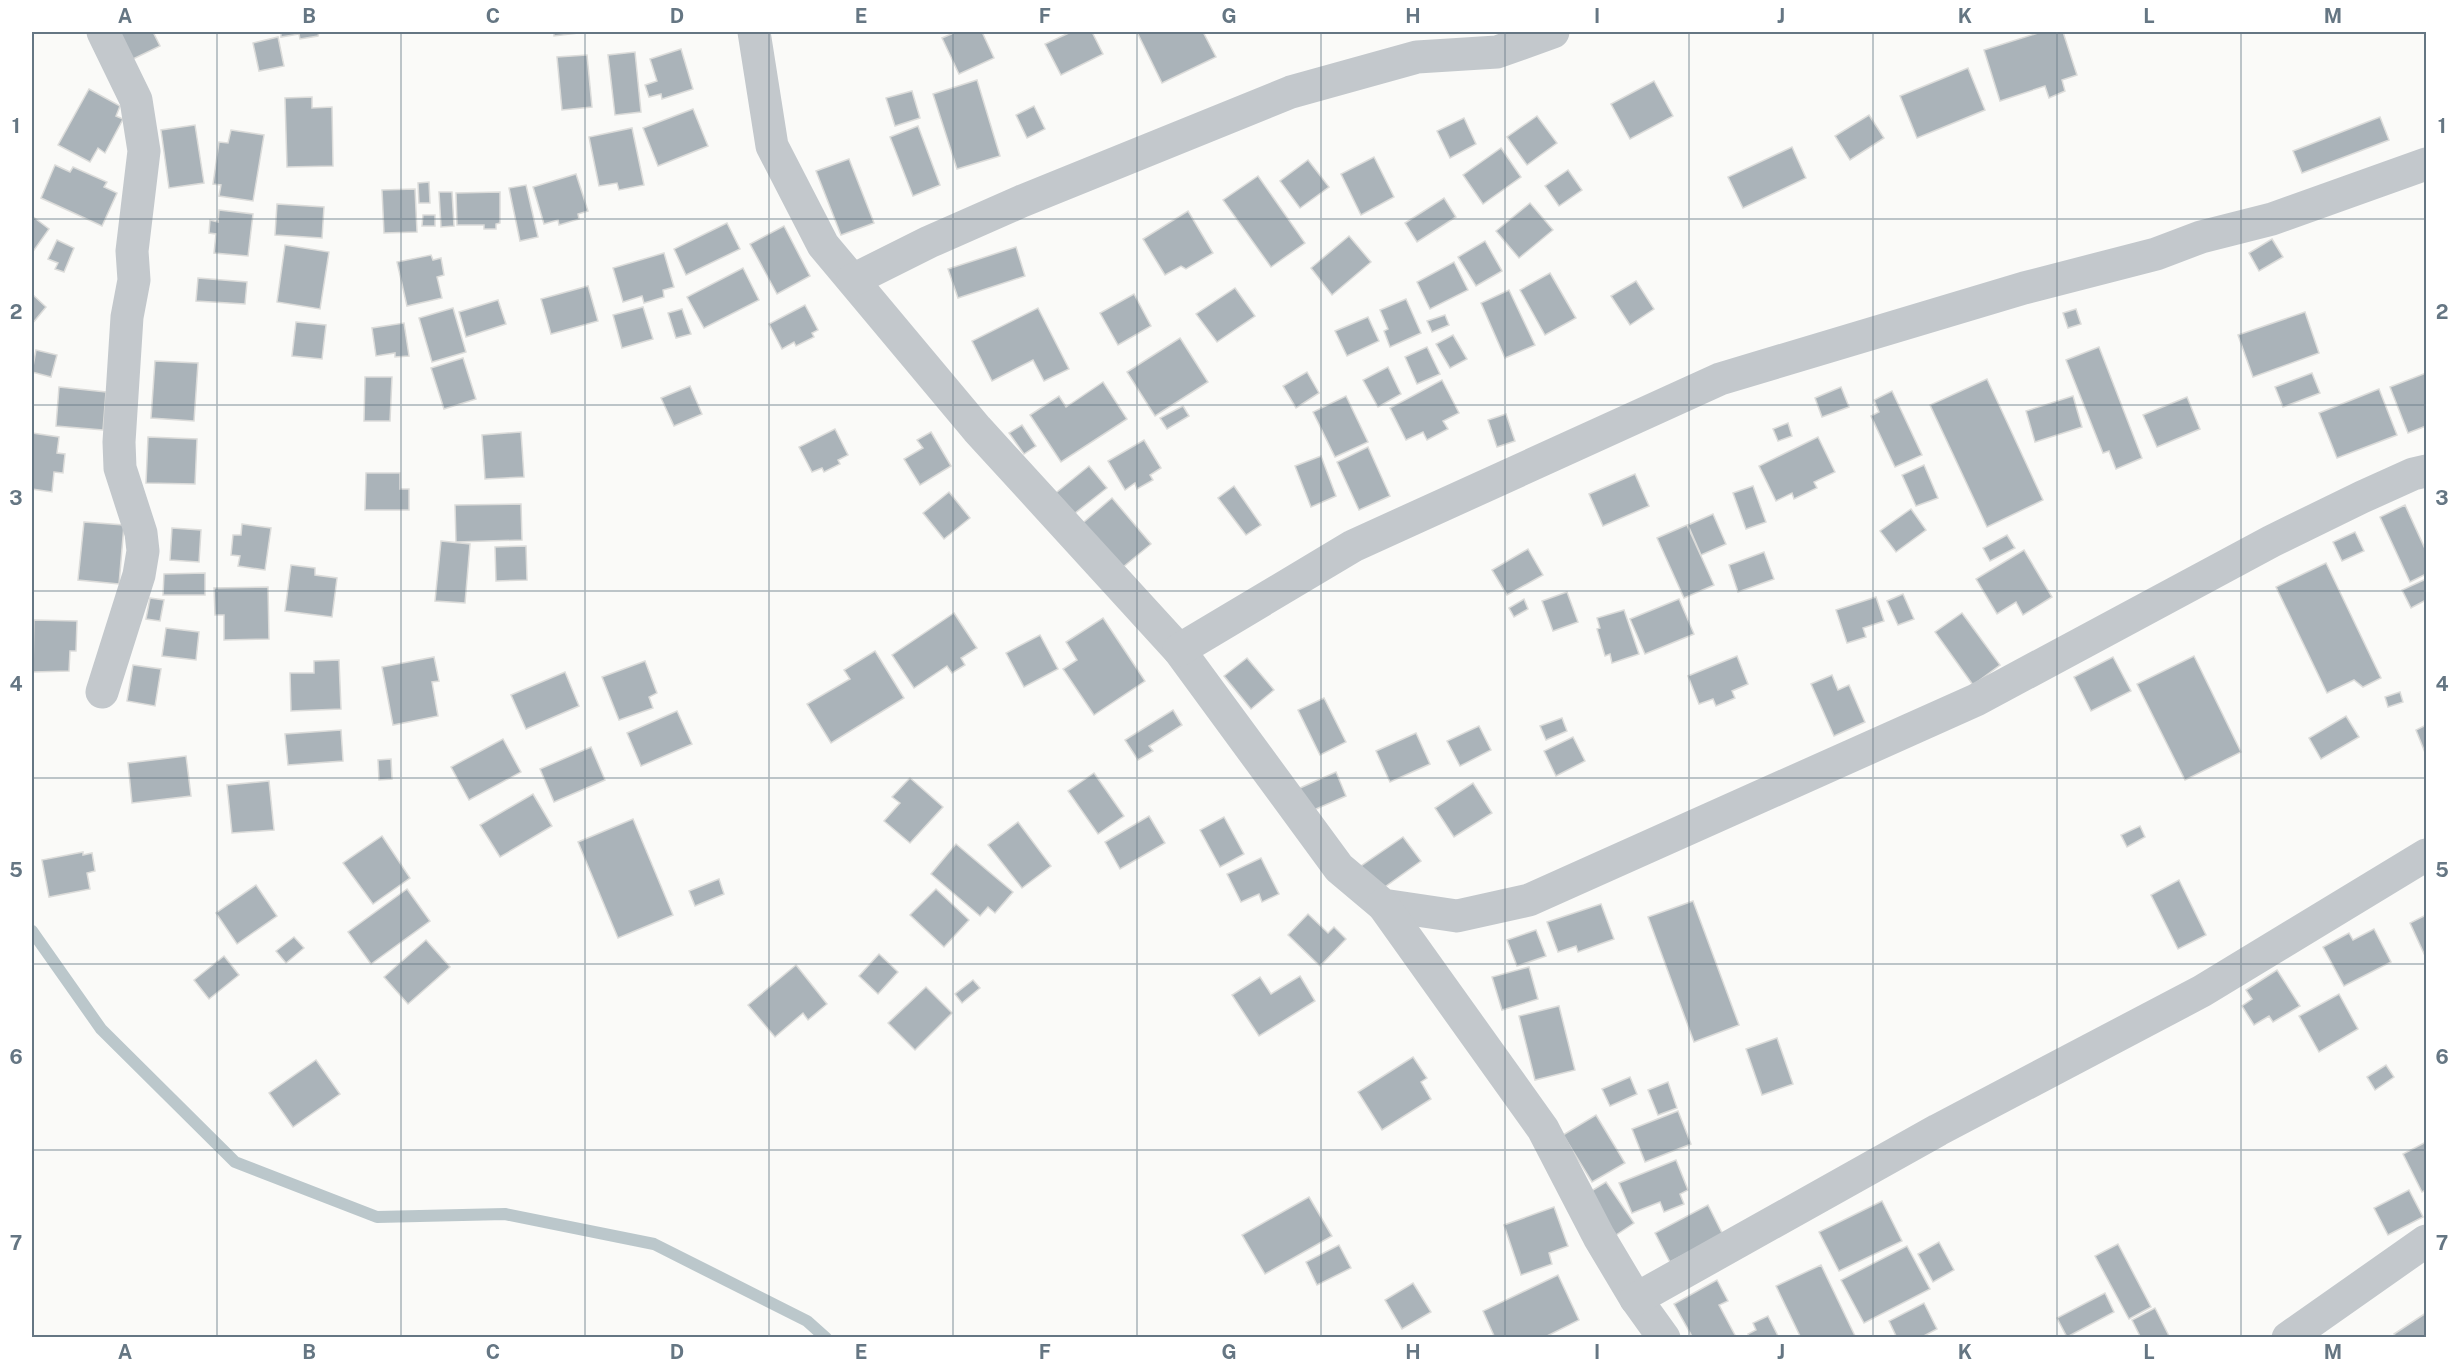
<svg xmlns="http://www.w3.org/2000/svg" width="2458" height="1369" font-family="'Public Sans',sans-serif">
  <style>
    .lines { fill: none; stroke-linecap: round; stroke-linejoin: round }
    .stream { stroke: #bbc7cb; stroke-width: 12 }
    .building { fill: #aab3b9; stroke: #dcdcda; stroke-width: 1.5 }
    .minor { stroke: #c3c8cc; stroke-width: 33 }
    .grid { fill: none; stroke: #657683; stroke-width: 1.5; stroke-opacity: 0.55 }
    .neatline { fill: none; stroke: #657683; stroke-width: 2 }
    .grid-label { font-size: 20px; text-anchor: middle; font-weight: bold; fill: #657683 }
  </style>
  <rect width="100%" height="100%" fill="#fafaf8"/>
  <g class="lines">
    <polyline class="stream" points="32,931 101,1029 235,1162 377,1217 505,1214 654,1244 807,1321 826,1338"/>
  </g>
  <g class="building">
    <polygon points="119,32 153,32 160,46 133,59"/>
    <polygon points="281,32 319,32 318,36 300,39 299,34 281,37"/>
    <polygon points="554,32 578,32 578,33 554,36"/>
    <polygon points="956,32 982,32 994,58 959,74 942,38"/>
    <polygon points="1071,32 1092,32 1103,54 1061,75 1045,44"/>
    <polygon points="1137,32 1203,32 1216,57 1162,83"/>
    <polygon points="2041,32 2063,32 2077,75 2062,80 2065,91 2049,98 2045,86 2000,101 1984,50"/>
    <polygon points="278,37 284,66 259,71 253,43"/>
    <polygon points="681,49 693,89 662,99 661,94 649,97 645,85 657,81 650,59"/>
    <polygon points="635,52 641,112 615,115 608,55"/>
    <polygon points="587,55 592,107 562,110 557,57"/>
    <polygon points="1968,68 1985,110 1917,138 1900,96"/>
    <polygon points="977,80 1000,156 957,169 933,94"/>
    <polygon points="1654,81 1673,116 1630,139 1611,104"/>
    <polygon points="89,89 120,106 116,116 123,119 105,153 98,148 90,162 58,145"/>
    <polygon points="912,91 920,118 895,126 886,98"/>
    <polygon points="312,97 312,108 332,107 333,166 287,167 285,98"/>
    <polygon points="1034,106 1045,129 1027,138 1016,115"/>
    <polygon points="693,109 708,146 658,166 643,128"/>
    <polygon points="1869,115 1884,138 1850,160 1835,136"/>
    <polygon points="1537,116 1557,143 1527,165 1507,137"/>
    <polygon points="2380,117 2389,140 2302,173 2293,151"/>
    <polygon points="1464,118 1476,144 1450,158 1437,131"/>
    <polygon points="195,125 204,183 169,188 161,130"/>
    <polygon points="918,126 940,185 913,196 890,137"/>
    <polygon points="632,128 644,185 619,190 617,183 599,186 589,137"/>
    <polygon points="231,130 264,135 253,201 219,196 221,185 213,184 219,142 228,143"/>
    <polygon points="1792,147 1806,178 1743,208 1728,177"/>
    <polygon points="1501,148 1521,177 1483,204 1463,175"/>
    <polygon points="1374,157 1394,197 1361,215 1341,174"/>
    <polygon points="849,159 874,223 841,235 816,171"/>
    <polygon points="1308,160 1329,187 1300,208 1280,181"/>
    <polygon points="55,165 70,172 73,167 107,182 104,187 117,193 102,226 41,198"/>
    <polygon points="1568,170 1582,190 1559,206 1545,186"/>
    <polygon points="576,174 588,211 578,214 579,219 559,225 558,220 544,224 533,187"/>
    <polygon points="1258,176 1305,243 1271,267 1223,200"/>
    <polygon points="429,182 430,203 419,203 418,183"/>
    <polygon points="526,185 538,237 520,241 509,188"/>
    <polygon points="415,189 417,232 384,233 382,190"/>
    <polygon points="439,192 452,192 454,226 441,227"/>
    <polygon points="500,192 500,223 496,224 496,229 484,229 484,225 457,225 456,193"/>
    <polygon points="1444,198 1456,217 1417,242 1405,223"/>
    <polygon points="1530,203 1553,230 1519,258 1496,231"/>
    <polygon points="277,204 324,207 322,238 275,235"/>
    <polygon points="219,210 253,214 248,256 214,253 216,234 209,233 210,220 218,222"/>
    <polygon points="1188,211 1213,253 1186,269 1181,266 1165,275 1143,239"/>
    <polygon points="423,215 435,215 435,226 422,226"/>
    <polygon points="32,216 49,229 32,253"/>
    <polygon points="727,223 740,249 686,275 674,249"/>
    <polygon points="784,226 810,276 777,294 750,244"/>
    <polygon points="1349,236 1371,262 1332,295 1311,268"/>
    <polygon points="2272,239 2283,257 2259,271 2249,253"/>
    <polygon points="57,240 74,248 64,272 55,269 58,263 48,259"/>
    <polygon points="1485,241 1502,271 1476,286 1458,257"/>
    <polygon points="285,245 329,252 320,309 277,302"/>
    <polygon points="1016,247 1025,276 958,298 948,269"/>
    <polygon points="664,253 674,287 663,290 664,297 644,303 642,296 623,302 613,268"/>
    <polygon points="431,255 433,260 441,258 444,275 437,277 442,298 407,306 397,262"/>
    <polygon points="1454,262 1468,290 1430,309 1417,282"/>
    <polygon points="743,268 759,300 704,328 687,297"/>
    <polygon points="1550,273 1576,318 1545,335 1520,290"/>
    <polygon points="198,278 247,282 245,304 196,301"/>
    <polygon points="1636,281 1654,309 1630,325 1611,296"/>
    <polygon points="588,286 598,321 551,334 541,299"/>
    <polygon points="1235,288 1255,316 1217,342 1196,314"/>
    <polygon points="1509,290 1535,345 1505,358 1481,303"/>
    <polygon points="32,294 46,307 32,324"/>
    <polygon points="1134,294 1151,326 1118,345 1100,313"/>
    <polygon points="1406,299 1421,333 1390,347 1384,331 1388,329 1380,310"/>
    <polygon points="498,300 506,324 466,337 459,312"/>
    <polygon points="805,305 818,330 812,333 814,337 796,346 794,342 782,349 769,324"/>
    <polygon points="643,307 653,339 622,348 613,315"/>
    <polygon points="453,308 466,352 432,362 419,318"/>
    <polygon points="1038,308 1069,369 1044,381 1033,360 992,381 972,341"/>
    <polygon points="682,309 691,334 676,338 668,313"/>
    <polygon points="2076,309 2081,324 2068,328 2063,313"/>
    <polygon points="2305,312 2319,353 2253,377 2238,335"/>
    <polygon points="1445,315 1449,325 1432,332 1427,321"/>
    <polygon points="1368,317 1379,341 1347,356 1335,331"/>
    <polygon points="296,322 326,325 322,359 292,356"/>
    <polygon points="404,323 409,356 395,357 395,353 376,356 372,328"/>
    <polygon points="1453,335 1467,359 1450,368 1436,344"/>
    <polygon points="1180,338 1208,382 1155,416 1127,372"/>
    <polygon points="1427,347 1440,374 1417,384 1405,357"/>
    <polygon points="2099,347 2142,458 2116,469 2109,451 2103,453 2066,360"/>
    <polygon points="36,350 57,355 51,377 32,372"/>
    <polygon points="463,358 476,399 444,409 431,368"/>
    <polygon points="155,361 198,363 194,421 151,418"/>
    <polygon points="1388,367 1401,394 1378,407 1363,380"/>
    <polygon points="1307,372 1319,393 1296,408 1283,386"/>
    <polygon points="2312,373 2320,393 2283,407 2275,387"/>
    <polygon points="2426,373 2426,426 2408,433 2390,387"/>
    <polygon points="365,377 392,377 390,421 364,421"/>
    <polygon points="1987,379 2043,500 1987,527 1930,405"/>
    <polygon points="1442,380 1459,413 1443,421 1448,429 1427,440 1423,432 1406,440 1390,408"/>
    <polygon points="1103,382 1127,419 1061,462 1030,415 1059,396 1066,407"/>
    <polygon points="690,386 702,414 674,426 661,398"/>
    <polygon points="59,387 106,392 103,430 56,426"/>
    <polygon points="1841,387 1849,407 1822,417 1815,398"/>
    <polygon points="2379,389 2397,435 2337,458 2319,413"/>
    <polygon points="1892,391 1922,455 1895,467 1871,416 1879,412 1874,400"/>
    <polygon points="1346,396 1368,442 1335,457 1313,412"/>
    <polygon points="2073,396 2082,427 2035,442 2026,411"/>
    <polygon points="2187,397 2200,429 2157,447 2143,415"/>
    <polygon points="1183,406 1189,416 1167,429 1160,418"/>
    <polygon points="1506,414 1515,441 1497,447 1488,420"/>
    <polygon points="1788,423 1792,436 1778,441 1773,429"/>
    <polygon points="1022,425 1036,446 1024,454 1009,433"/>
    <polygon points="835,429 848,455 838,460 840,464 824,472 822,468 812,472 799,447"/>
    <polygon points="521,432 524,477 485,479 482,435"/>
    <polygon points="931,432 951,466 920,485 904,459 923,448 917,440"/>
    <polygon points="32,433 59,437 57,453 65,454 63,473 54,472 52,492 32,489"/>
    <polygon points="148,437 197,439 195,484 146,483"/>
    <polygon points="1818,437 1835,472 1814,482 1817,488 1794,499 1792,493 1776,501 1759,466"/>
    <polygon points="1144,440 1161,468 1150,475 1153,480 1137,489 1135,483 1125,490 1108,461"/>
    <polygon points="1368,447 1390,496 1359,510 1337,462"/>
    <polygon points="1321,456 1336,496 1311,507 1295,466"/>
    <polygon points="1924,465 1938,498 1916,506 1902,475"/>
    <polygon points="1089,466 1107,488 1070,517 1052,496"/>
    <polygon points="366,473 400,473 400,489 409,489 409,510 365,510"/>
    <polygon points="1635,474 1649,506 1603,526 1589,494"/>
    <polygon points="1234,486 1261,525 1246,535 1218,498"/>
    <polygon points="1753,486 1766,522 1746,529 1733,493"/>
    <polygon points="949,492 970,518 944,539 923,513"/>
    <polygon points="1112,498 1151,544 1117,572 1078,527"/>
    <polygon points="521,504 522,540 456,542 455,505"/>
    <polygon points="2405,505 2426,551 2426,574 2410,582 2380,517"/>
    <polygon points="1911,509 1926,530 1896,552 1880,531"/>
    <polygon points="1713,514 1726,544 1701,555 1688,525"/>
    <polygon points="84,522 124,525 119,584 78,580"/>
    <polygon points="242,524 271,528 265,570 238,566 240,556 231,555 233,535 241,535"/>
    <polygon points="1687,525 1714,585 1684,598 1657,538"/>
    <polygon points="172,528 201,530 199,562 170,560"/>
    <polygon points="2355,532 2364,551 2342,561 2333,542"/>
    <polygon points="2007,535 2015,548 1990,561 1983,548"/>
    <polygon points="441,541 470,544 465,603 435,601"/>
    <polygon points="526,546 527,580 496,581 495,547"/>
    <polygon points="1528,549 1543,575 1507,595 1492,570"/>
    <polygon points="2024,550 2052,597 2023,615 2016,602 1997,614 1976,579"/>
    <polygon points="1764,552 1774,579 1738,592 1729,565"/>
    <polygon points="2326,563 2381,678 2363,687 2354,680 2327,693 2276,587"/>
    <polygon points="291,565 315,568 315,575 337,578 332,617 285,611"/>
    <polygon points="205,573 205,595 163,595 164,574"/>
    <polygon points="2426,579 2426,600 2411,608 2402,590"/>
    <polygon points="268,587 269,639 224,640 224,615 215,615 214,588"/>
    <polygon points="1567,592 1578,622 1553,631 1542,601"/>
    <polygon points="1903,594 1914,619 1898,625 1887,601"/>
    <polygon points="1876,597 1884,621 1863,628 1866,637 1847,643 1836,610"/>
    <polygon points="150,598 164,600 160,621 146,619"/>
    <polygon points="1524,599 1528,609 1514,617 1509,608"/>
    <polygon points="1679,599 1694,634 1645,654 1630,619"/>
    <polygon points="1624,610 1639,654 1612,663 1610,654 1605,656 1597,629 1600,628 1597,618"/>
    <polygon points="954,613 977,648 961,658 965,665 952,673 947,666 914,688 892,655"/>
    <polygon points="1962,613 2000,665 1973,685 1935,632"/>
    <polygon points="1103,618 1145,681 1094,715 1063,669 1077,660 1066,642"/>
    <polygon points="34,620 77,621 76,651 70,651 69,671 33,672"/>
    <polygon points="166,628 199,632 196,660 162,656"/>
    <polygon points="1040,635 1058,669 1024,687 1006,653"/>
    <polygon points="875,651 904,698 831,743 807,704 850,679 844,670"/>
    <polygon points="1737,656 1748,684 1732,691 1735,698 1716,706 1713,699 1699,704 1688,676"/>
    <polygon points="2194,656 2241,752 2185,780 2137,684"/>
    <polygon points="434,657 439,681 432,682 438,716 393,725 382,667"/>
    <polygon points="2113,657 2131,691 2091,711 2074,677"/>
    <polygon points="1247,658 1274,690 1251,709 1224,676"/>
    <polygon points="339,660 341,709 291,711 290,673 314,673 314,661"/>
    <polygon points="645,661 657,693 649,697 653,708 619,720 602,677"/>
    <polygon points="133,665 161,669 155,706 127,701"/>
    <polygon points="565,672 579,706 526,729 511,695"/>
    <polygon points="1832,675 1838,690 1849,685 1865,722 1834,736 1811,684"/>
    <polygon points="2400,692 2403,702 2388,707 2385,697"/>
    <polygon points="1324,698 1346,742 1320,755 1298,710"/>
    <polygon points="1173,710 1182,725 1149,746 1153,751 1138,760 1125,740"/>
    <polygon points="677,711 692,744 641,766 627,733"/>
    <polygon points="2346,716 2359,737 2321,759 2309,738"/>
    <polygon points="1562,718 1567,731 1546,740 1540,726"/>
    <polygon points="2426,725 2426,755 2416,730"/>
    <polygon points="1479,726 1491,750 1460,766 1447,741"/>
    <polygon points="341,730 343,761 288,765 285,734"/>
    <polygon points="1416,733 1430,764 1390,782 1376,751"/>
    <polygon points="1573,737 1585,761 1556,776 1544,751"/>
    <polygon points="503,739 521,772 469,800 451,767"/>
    <polygon points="591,747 605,780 554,802 540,769"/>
    <polygon points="186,756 191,796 132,803 128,763"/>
    <polygon points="391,759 392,779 379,780 378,760"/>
    <polygon points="1336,772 1346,796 1309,812 1300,788"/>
    <polygon points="1094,773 1124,816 1098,834 1068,791"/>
    <polygon points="910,778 943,807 910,843 884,821 900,803 892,797"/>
    <polygon points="269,781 274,830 232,833 227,785"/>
    <polygon points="1473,783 1492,813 1454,837 1435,808"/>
    <polygon points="533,794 552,826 500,857 480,825"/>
    <polygon points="1149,816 1165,843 1120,869 1105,842"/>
    <polygon points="1224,817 1244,854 1220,867 1200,830"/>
    <polygon points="633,819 673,915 618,938 578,842"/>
    <polygon points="1018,822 1051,866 1022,888 988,845"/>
    <polygon points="2140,826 2145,837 2127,847 2121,835"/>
    <polygon points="382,836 410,878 373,904 343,863"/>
    <polygon points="1403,837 1421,861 1379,891 1361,866"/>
    <polygon points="956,844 1013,892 995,913 988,907 980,916 931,874"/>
    <polygon points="83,852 83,855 92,853 95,871 87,873 90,889 49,897 42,860"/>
    <polygon points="1261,858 1279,894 1262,902 1259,894 1241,902 1227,874"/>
    <polygon points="719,879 724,894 695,906 689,891"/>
    <polygon points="2179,880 2206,935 2178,949 2151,895"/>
    <polygon points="256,885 277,916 237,944 216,913"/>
    <polygon points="407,889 430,921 371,964 348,932"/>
    <polygon points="936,889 969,920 944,947 910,915"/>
    <polygon points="1693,901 1739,1025 1694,1042 1648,917"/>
    <polygon points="1601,904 1614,939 1578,952 1576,946 1558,952 1547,922"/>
    <polygon points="1308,914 1328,933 1334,927 1346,939 1320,966 1288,935"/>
    <polygon points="2426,915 2426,958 2410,923"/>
    <polygon points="2374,929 2391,962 2344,986 2323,947 2349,933 2353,940"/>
    <polygon points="1536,930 1546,956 1517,966 1507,940"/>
    <polygon points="294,937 304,948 286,963 276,951"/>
    <polygon points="426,940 450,967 408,1004 384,977"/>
    <polygon points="879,954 898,972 878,994 859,976"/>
    <polygon points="224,956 239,975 209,999 194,980"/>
    <polygon points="796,965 827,1004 808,1020 803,1013 775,1037 748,1005"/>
    <polygon points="1529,967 1538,999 1502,1010 1492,977"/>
    <polygon points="2277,970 2300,1006 2273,1022 2269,1016 2254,1025 2242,1006 2252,999 2246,990"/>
    <polygon points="1300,976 1315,1001 1259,1036 1232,995 1260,977 1271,994"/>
    <polygon points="973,980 980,988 962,1003 955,994"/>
    <polygon points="926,987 952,1013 915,1050 888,1023"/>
    <polygon points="2339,994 2358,1029 2319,1052 2299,1016"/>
    <polygon points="1559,1006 1575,1070 1535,1080 1519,1016"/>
    <polygon points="1777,1038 1793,1084 1762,1095 1746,1049"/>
    <polygon points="1413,1057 1427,1078 1421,1082 1431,1099 1382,1130 1358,1092"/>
    <polygon points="316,1060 340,1094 293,1127 269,1093"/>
    <polygon points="2386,1065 2394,1077 2375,1090 2367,1077"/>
    <polygon points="1630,1077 1637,1094 1610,1106 1602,1089"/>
    <polygon points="1668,1082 1677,1108 1658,1115 1648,1090"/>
    <polygon points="1678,1111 1691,1144 1645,1162 1632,1129"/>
    <polygon points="1596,1115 1625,1163 1592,1182 1563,1135"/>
    <polygon points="2426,1142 2426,1190 2422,1192 2403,1154"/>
    <polygon points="1676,1160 1688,1190 1680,1194 1684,1204 1664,1212 1660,1202 1632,1213 1619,1183"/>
    <polygon points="1606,1182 1634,1223 1616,1235 1588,1193"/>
    <polygon points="2409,1190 2423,1217 2388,1235 2374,1208"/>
    <polygon points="1309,1197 1332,1236 1265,1274 1242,1235"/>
    <polygon points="1882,1201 1902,1241 1839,1271 1819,1232"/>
    <polygon points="1708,1205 1723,1235 1670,1262 1655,1233"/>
    <polygon points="1554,1207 1568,1246 1549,1253 1552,1264 1521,1275 1504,1225"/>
    <polygon points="1939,1242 1954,1270 1933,1282 1918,1254"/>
    <polygon points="2118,1244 2151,1307 2129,1319 2095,1256"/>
    <polygon points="1339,1245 1351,1268 1317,1285 1306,1262"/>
    <polygon points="1907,1246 1930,1289 1864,1323 1841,1280"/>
    <polygon points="1821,1265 1856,1338 1801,1338 1776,1286"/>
    <polygon points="1558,1275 1579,1320 1543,1338 1495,1338 1483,1311"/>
    <polygon points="1717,1280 1728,1301 1719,1305 1736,1337 1693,1338 1674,1304"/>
    <polygon points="1413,1283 1431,1312 1402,1329 1385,1300"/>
    <polygon points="2105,1293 2114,1312 2067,1337 2057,1318"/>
    <polygon points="1924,1303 1937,1329 1920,1338 1897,1338 1889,1321"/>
    <polygon points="2155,1308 2170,1338 2141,1338 2132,1320"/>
    <polygon points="2426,1313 2426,1338 2397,1338 2394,1334"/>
    <polygon points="1768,1316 1779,1338 1750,1338 1748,1334 1756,1330 1753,1323"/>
  </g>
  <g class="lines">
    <g class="minor">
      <polyline points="754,32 772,146 823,245 977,429 1179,650 1339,868 1383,905 1457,916 1529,900 1976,700 2272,541 2362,497 2413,474 2426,471"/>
      <polyline points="853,280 929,242 1022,201 1291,92 1417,57 1497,52 1553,32"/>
      <polyline points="1179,650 1353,546 1720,379 2024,288 2156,254 2201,237 2272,219 2426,164"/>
      <polyline points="102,692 139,575 143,551 141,533 120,468 119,442 127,317 134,280 132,251 144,151 136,100 103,32"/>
      <polyline points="1383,905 1543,1129 1599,1237 1636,1299 1664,1338"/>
      <polyline points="1636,1299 1938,1130 2202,991 2426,855"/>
      <polyline points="2288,1338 2426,1241"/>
    </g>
  </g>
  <path class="grid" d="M217 32V1338M401 32V1338M585 32V1338M769 32V1338M953 32V1338M1137 32V1338M1321 32V1338M1505 32V1338M1689 32V1338M1873 32V1338M2057 32V1338M2241 32V1338M32 219H2426M32 405H2426M32 591H2426M32 778H2426M32 964H2426M32 1150H2426"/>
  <rect width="2458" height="1369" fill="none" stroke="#ffffff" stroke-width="66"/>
  <rect x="33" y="33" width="2392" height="1303" class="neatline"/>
  <g class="grid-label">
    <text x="125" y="23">A</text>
    <text x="309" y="23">B</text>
    <text x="493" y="23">C</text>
    <text x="677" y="23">D</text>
    <text x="861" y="23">E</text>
    <text x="1045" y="23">F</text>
    <text x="1229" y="23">G</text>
    <text x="1413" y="23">H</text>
    <text x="1597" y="23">I</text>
    <text x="1781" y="23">J</text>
    <text x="1965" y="23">K</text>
    <text x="2149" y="23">L</text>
    <text x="2333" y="23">M</text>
    <text x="16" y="133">1</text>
    <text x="2442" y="133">1</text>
    <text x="16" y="319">2</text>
    <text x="2442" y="319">2</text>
    <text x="16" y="505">3</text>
    <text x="2442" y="505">3</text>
    <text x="16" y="691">4</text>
    <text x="2442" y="691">4</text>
    <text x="16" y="877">5</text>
    <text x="2442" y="877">5</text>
    <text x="16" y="1064">6</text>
    <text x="2442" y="1064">6</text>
    <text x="16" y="1250">7</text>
    <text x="2442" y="1250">7</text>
    <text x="125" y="1359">A</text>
    <text x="309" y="1359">B</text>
    <text x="493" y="1359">C</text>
    <text x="677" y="1359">D</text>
    <text x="861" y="1359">E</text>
    <text x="1045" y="1359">F</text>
    <text x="1229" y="1359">G</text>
    <text x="1413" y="1359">H</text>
    <text x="1597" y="1359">I</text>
    <text x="1781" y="1359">J</text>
    <text x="1965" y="1359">K</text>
    <text x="2149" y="1359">L</text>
    <text x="2333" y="1359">M</text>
  </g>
</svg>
